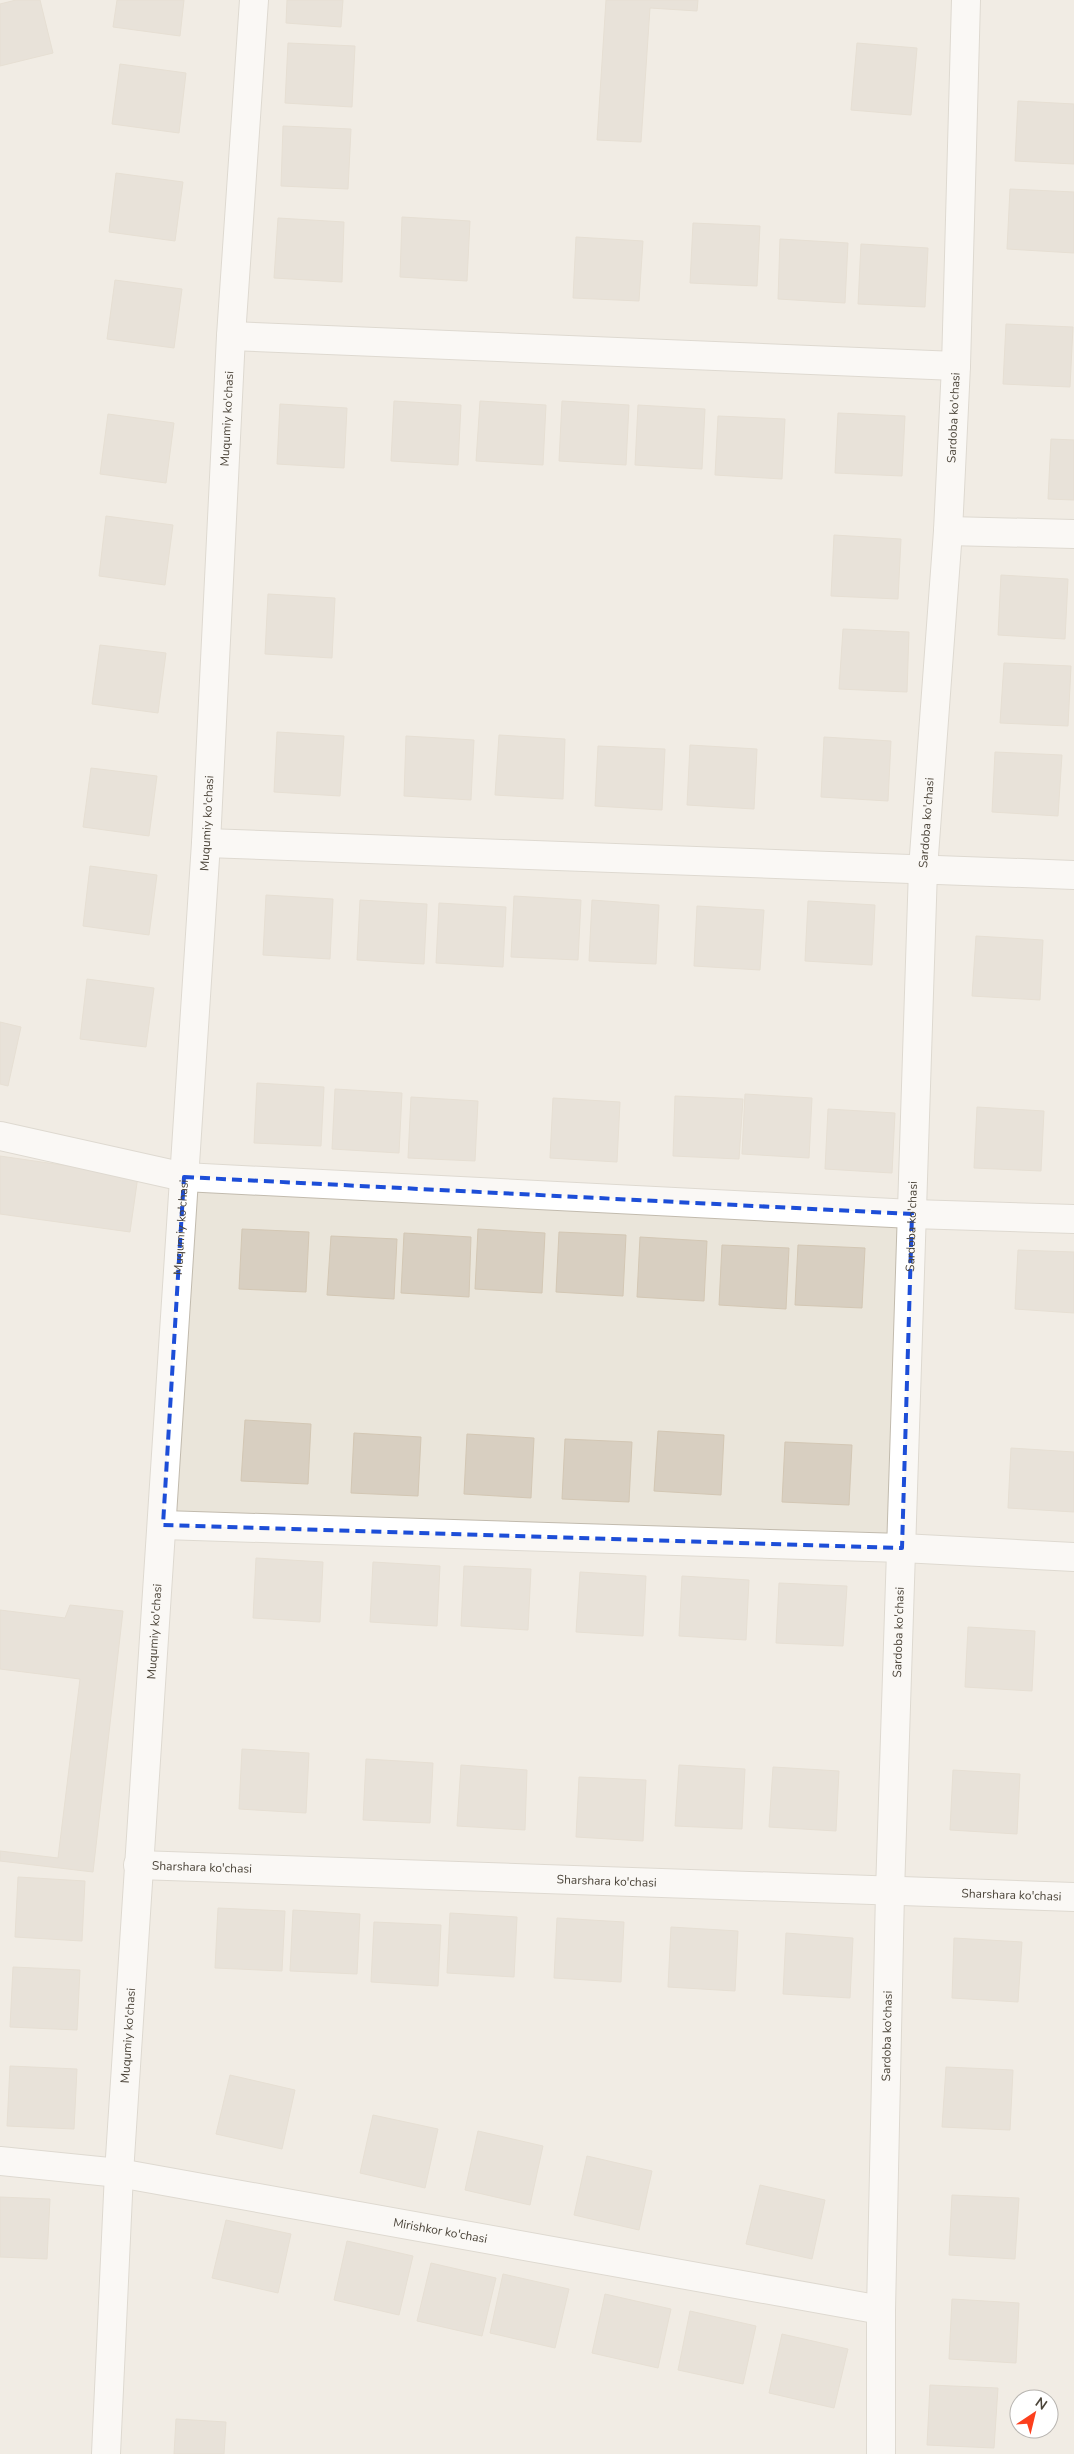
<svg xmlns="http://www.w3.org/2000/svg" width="1074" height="2454" font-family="'Nunito Sans',sans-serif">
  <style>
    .residential { fill: #eae5da; fill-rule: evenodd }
    .building { fill: #d8cfc1; stroke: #d3c7b4 }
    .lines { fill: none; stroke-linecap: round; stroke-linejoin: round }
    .minor-casing { stroke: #c2bbae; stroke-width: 30 }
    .minor { stroke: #fff; stroke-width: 28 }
    .marked { fill: none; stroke: #1d4ed8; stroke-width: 4; stroke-dasharray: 10 6; stroke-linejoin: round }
    .labels { text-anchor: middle; stroke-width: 4; stroke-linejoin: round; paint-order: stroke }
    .street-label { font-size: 12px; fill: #4b4439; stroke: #fff }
  </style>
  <rect width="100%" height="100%" fill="#f6f3ec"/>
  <path class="residential" d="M0 0H1074V2454H0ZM1019 2399H1049V2429H1019Z"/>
  <g class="building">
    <polygon points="16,0 40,0 53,53 0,66 0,4"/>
    <polygon points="117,0 184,0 180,36 113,27"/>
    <polygon points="287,0 343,0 341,27 286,23"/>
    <polygon points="606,0 698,0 697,11 650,8 641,142 597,140"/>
    <polygon points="288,43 355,46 352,107 285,103"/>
    <polygon points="857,43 917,48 911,115 851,110"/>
    <polygon points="120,64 186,73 179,133 112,124"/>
    <polygon points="1018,101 1074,104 1074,164 1015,161"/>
    <polygon points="283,126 351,129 348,189 281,186"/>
    <polygon points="116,173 183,182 175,241 109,232"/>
    <polygon points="1010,189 1074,192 1074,253 1007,249"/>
    <polygon points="402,217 470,221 467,281 400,277"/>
    <polygon points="278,218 344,222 342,282 274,278"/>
    <polygon points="693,223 760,226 757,286 690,283"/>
    <polygon points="576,237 643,241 639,301 573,298"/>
    <polygon points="780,239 848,243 845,303 778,299"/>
    <polygon points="861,244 928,248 925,307 858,304"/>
    <polygon points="115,280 182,289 174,348 107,339"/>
    <polygon points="1006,324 1073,327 1070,387 1003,384"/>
    <polygon points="394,401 461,405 458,465 391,461"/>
    <polygon points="480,401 546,405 543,465 476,461"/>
    <polygon points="562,401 629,405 626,465 559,461"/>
    <polygon points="280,404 347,408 344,468 277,464"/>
    <polygon points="638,405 705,409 702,469 635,465"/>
    <polygon points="838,413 905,416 902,476 835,473"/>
    <polygon points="108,414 174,423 166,483 100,474"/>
    <polygon points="718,416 785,419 782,479 715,475"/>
    <polygon points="1051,439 1074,440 1074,500 1048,499"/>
    <polygon points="106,516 173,525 165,585 99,576"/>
    <polygon points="834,535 901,539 898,599 831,596"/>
    <polygon points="1001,575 1068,579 1065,639 998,635"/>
    <polygon points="268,594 335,598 332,658 265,654"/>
    <polygon points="843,629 909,632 907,692 839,689"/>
    <polygon points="100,645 166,653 158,713 92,704"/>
    <polygon points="1004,663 1071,666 1068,726 1000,723"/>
    <polygon points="277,732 344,736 340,796 274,792"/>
    <polygon points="499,735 565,739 563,799 495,795"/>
    <polygon points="406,736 474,740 471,800 404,796"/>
    <polygon points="824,737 891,741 888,801 821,797"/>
    <polygon points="690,745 757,749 754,809 687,805"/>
    <polygon points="598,746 665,749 662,810 595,806"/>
    <polygon points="995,752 1062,755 1058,816 992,812"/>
    <polygon points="91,768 157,776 149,836 83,827"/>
    <polygon points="90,866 157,875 149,935 83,926"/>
    <polygon points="266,895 333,899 330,959 263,955"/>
    <polygon points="514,896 581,900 578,960 511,957"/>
    <polygon points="360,900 427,904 424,964 357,960"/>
    <polygon points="592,900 659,905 656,964 589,961"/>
    <polygon points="808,901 875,905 872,965 805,961"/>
    <polygon points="439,903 506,907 503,967 436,963"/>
    <polygon points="697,906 764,910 760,970 694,966"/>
    <polygon points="976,936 1043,940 1040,1000 972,996"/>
    <polygon points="87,979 154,988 146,1047 80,1039"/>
    <polygon points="0,1022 21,1027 8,1086 0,1084"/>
    <polygon points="257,1083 324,1087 321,1146 254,1143"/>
    <polygon points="335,1089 402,1093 399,1153 332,1149"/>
    <polygon points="745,1094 812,1098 809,1158 742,1154"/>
    <polygon points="675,1096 743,1099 739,1159 673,1156"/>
    <polygon points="411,1097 478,1101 475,1161 408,1158"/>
    <polygon points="553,1098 620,1102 617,1162 550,1158"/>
    <polygon points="977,1107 1044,1111 1041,1171 974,1168"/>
    <polygon points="828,1109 895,1113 892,1173 825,1169"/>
    <polygon points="0,1156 138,1176 130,1232 0,1214"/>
    <polygon points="242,1229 309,1232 306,1292 239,1289"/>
    <polygon points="478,1229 545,1233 542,1293 475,1289"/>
    <polygon points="559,1232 626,1235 623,1296 556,1292"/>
    <polygon points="404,1233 471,1237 469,1297 401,1293"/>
    <polygon points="331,1236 397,1239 394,1299 327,1295"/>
    <polygon points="640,1237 707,1241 704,1301 637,1297"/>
    <polygon points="722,1245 789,1248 786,1309 719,1305"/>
    <polygon points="798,1245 865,1248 862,1308 795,1305"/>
    <polygon points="1018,1250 1074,1252 1074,1313 1015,1309"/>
    <polygon points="245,1420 311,1424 308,1484 241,1481"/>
    <polygon points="658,1431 724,1435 721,1495 654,1491"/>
    <polygon points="354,1433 421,1437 418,1496 351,1493"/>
    <polygon points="467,1434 534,1438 531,1498 464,1494"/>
    <polygon points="565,1439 632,1442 629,1502 562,1499"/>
    <polygon points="785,1442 852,1445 849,1505 782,1502"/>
    <polygon points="1011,1448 1074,1452 1074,1512 1008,1508"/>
    <polygon points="256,1558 323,1562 320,1622 253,1618"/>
    <polygon points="373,1562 440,1566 437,1626 370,1622"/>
    <polygon points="464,1566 531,1569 528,1630 461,1626"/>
    <polygon points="580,1572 646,1576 643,1636 576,1632"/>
    <polygon points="682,1576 749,1580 746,1640 679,1636"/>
    <polygon points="779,1583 847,1586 843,1646 776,1643"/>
    <polygon points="70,1605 123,1611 93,1872 0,1861 0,1851 58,1858 80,1679 0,1669 0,1610 65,1618"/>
    <polygon points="968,1627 1035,1631 1032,1691 965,1687"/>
    <polygon points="242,1749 309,1753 306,1813 239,1809"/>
    <polygon points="366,1759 433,1763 430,1823 363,1820"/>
    <polygon points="461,1765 527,1770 525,1830 457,1826"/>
    <polygon points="679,1765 745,1769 742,1829 675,1826"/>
    <polygon points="773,1767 839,1771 836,1831 769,1827"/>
    <polygon points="953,1770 1020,1774 1017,1834 950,1830"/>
    <polygon points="579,1777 646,1780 643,1841 576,1837"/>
    <polygon points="18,1877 85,1881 82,1941 15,1937"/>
    <polygon points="218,1908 285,1911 282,1971 215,1968"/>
    <polygon points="293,1910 360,1914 357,1974 290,1971"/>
    <polygon points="450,1913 517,1917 514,1977 447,1973"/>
    <polygon points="557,1918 624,1922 621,1982 554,1978"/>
    <polygon points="374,1922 441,1925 438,1986 371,1982"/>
    <polygon points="671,1927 738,1931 735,1991 668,1987"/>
    <polygon points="786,1933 853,1938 850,1998 783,1994"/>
    <polygon points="954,1938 1022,1942 1018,2002 952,1998"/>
    <polygon points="13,1967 80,1970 77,2030 10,2027"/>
    <polygon points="10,2066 77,2069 74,2129 7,2126"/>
    <polygon points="946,2067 1013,2070 1010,2130 942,2127"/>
    <polygon points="230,2075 295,2090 282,2149 216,2134"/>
    <polygon points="373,2115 438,2129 425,2188 360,2173"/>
    <polygon points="478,2131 543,2146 530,2205 465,2190"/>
    <polygon points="587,2156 652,2171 639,2230 574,2215"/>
    <polygon points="760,2185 825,2200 812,2259 746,2244"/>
    <polygon points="952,2195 1019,2198 1015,2259 949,2255"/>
    <polygon points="0,2197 50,2199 47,2259 0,2257"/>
    <polygon points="226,2220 291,2234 278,2293 212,2278"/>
    <polygon points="347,2241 413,2256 399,2315 334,2300"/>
    <polygon points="431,2263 496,2278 482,2336 417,2321"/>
    <polygon points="503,2274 569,2289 555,2348 490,2333"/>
    <polygon points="605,2294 671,2309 658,2368 592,2353"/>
    <polygon points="952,2299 1019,2303 1016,2363 949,2359"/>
    <polygon points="690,2311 756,2326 743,2384 678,2370"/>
    <polygon points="782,2334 848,2349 834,2408 769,2393"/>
    <polygon points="930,2385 998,2388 994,2448 927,2445"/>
    <polygon points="176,2419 226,2422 224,2454 174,2454"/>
  </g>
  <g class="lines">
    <defs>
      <g id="minor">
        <polyline points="231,336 956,366"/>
        <polyline points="948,531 1074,534"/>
        <polyline points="206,843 1074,875"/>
        <polyline points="0,1136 184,1177 912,1214 1074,1219"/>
        <polyline points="163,1525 902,1548 1074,1557"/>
        <path id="s1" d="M138 1865 1074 1897"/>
        <path id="s2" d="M0 2161 119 2173 881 2310"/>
        <path id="s3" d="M106 2454 119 2173 206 843 231 336 254 0"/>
        <path id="s4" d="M881 2454V2310L890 1892 923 869 948 531 956 366 966 0"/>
      </g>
    </defs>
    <use href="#minor" class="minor-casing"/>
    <use href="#minor" class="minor"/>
  </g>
  <path d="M0 0H1074V2454H0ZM184 1177 912 1214 902 1548 163 1525Z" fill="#f6f3ec" fill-opacity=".55" fill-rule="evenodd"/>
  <path class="marked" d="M184 1177 912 1214 902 1548 163 1525Z"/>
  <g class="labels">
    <g class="street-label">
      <text dy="4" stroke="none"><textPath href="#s3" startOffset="2039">Muqumiy ko'chasi</textPath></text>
      <text dy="4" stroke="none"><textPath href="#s4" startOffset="2038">Sardoba ko'chasi</textPath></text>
      <text dy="4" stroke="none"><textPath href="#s4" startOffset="1632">Sardoba ko'chasi</textPath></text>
      <text dy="4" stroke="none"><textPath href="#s3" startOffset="1634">Muqumiy ko'chasi</textPath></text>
      <text dy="4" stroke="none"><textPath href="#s3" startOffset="1229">Muqumiy ko'chasi</textPath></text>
      <text dy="4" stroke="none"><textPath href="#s4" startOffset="1228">Sardoba ko'chasi</textPath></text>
      <text dy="4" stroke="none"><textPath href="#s3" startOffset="824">Muqumiy ko'chasi</textPath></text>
      <text dy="4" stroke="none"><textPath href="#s4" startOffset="822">Sardoba ko'chasi</textPath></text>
      <text dy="4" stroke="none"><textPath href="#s1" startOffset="64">Sharshara ko'chasi</textPath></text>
      <text dy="4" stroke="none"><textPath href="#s1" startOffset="469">Sharshara ko'chasi</textPath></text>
      <text dy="4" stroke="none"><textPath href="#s1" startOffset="874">Sharshara ko'chasi</textPath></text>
      <text dy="4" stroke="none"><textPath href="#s3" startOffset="419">Muqumiy ko'chasi</textPath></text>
      <text dy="4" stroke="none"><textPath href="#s4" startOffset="418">Sardoba ko'chasi</textPath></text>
      <text dy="4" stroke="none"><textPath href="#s2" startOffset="446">Mirishkor ko'chasi</textPath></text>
    </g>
  </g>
  <g transform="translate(1034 2414) rotate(35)"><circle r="24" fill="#ffffff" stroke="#b7b4b0"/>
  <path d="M0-4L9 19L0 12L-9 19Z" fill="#fc3f1d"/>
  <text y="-8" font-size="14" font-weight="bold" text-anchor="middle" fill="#4b4439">N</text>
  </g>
</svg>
